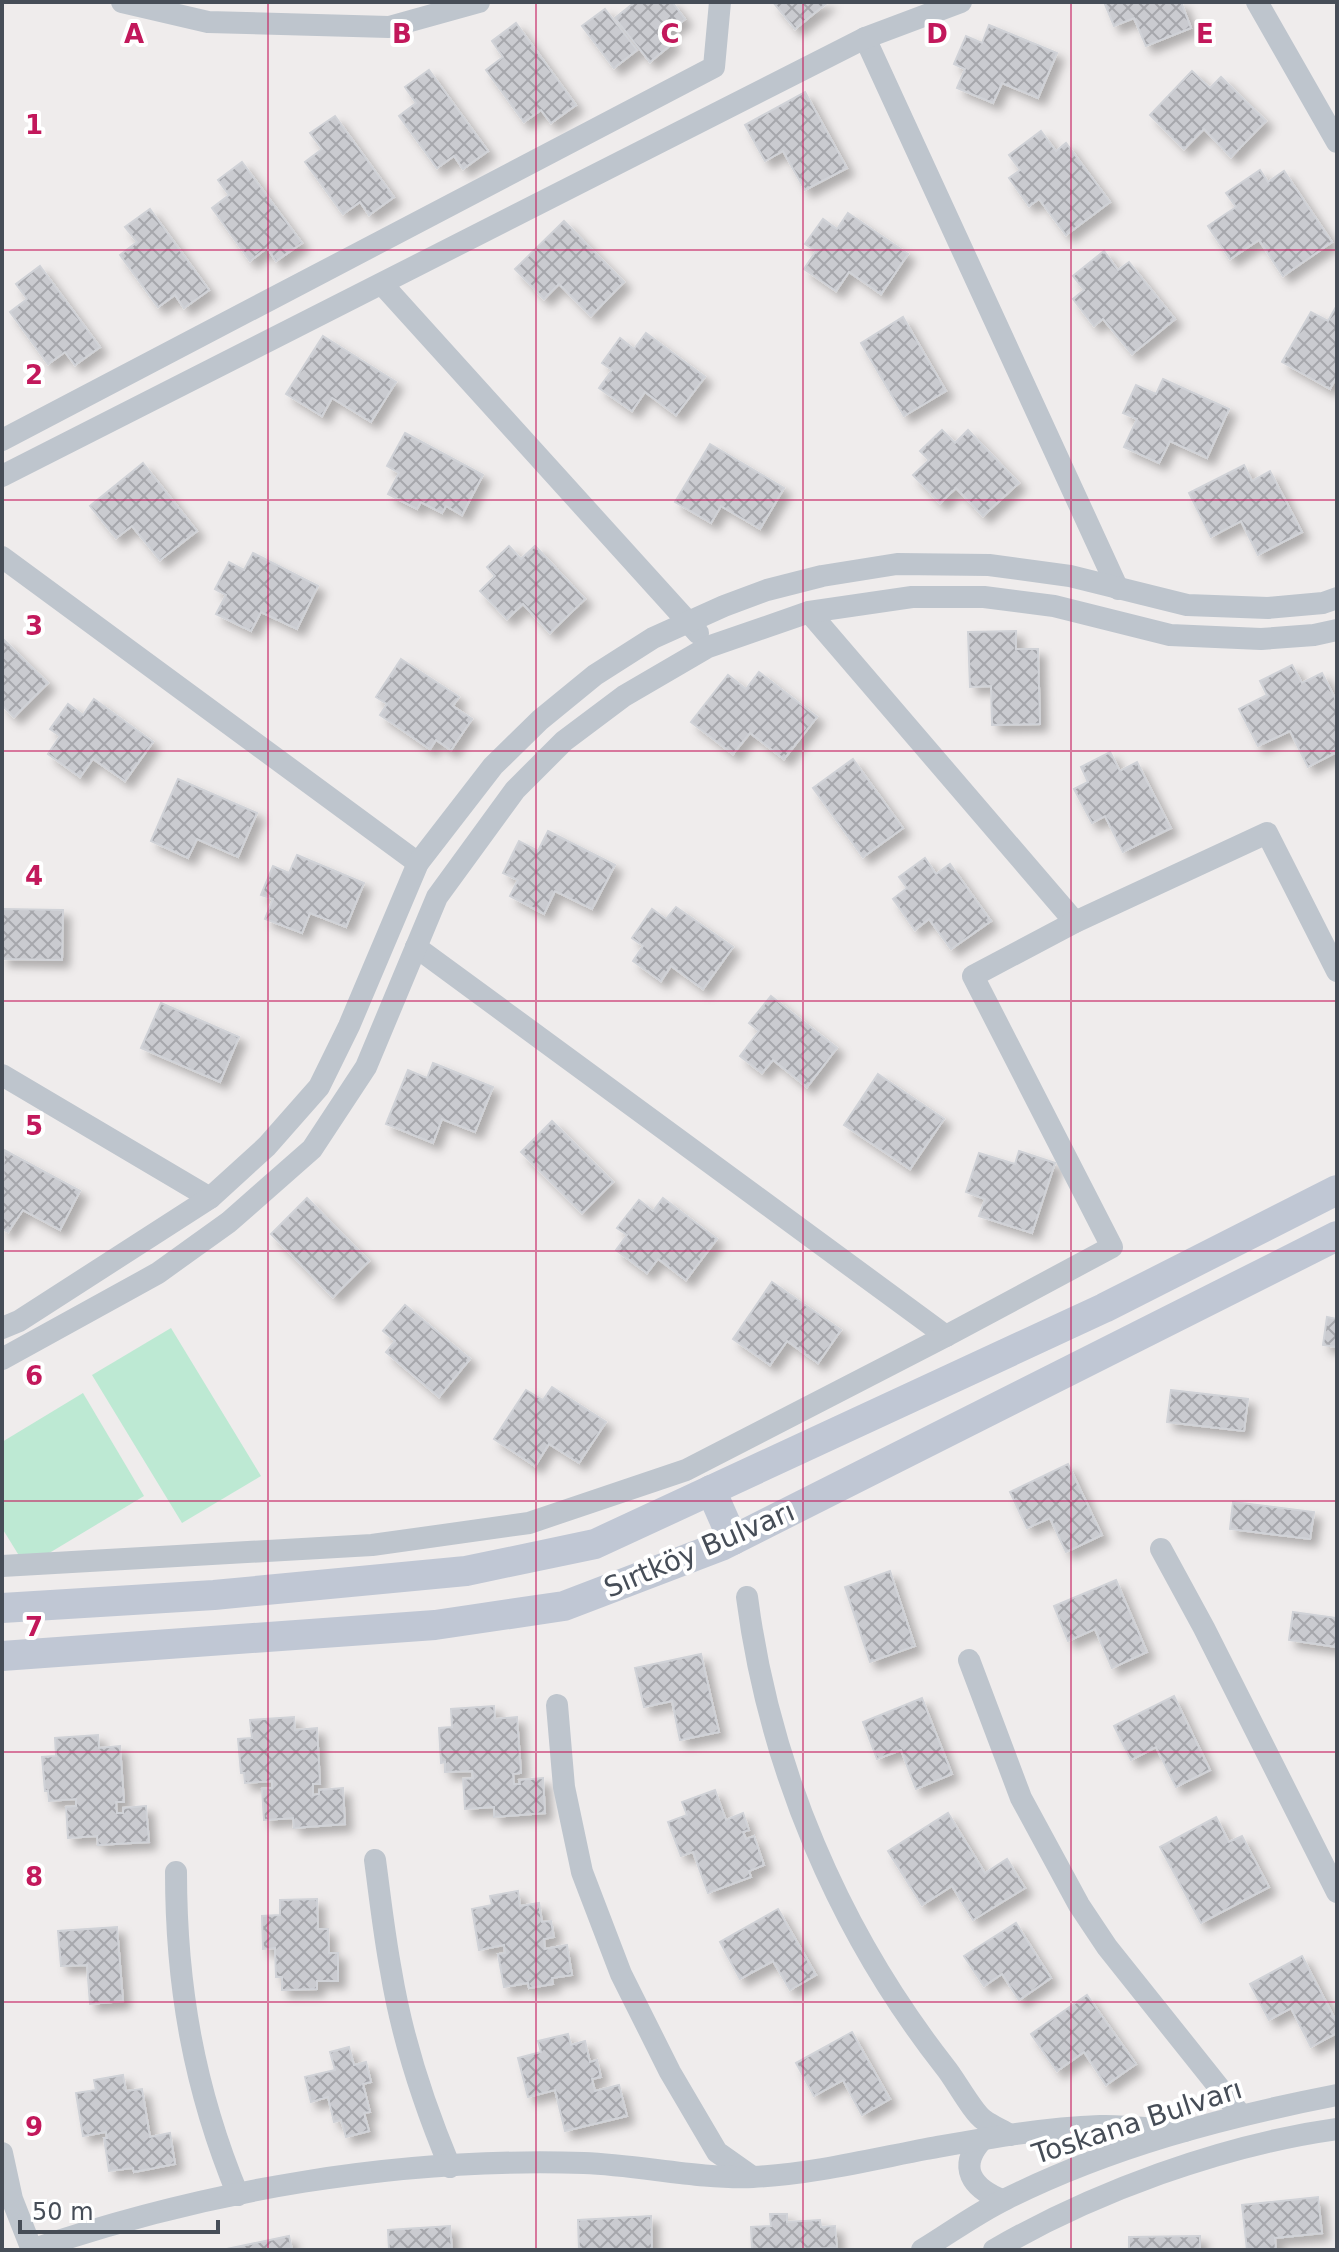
<svg xmlns="http://www.w3.org/2000/svg" width="1339" height="2252" font-family="'DejaVu Sans',sans-serif">
  <style>
    .green { fill: #bde9d3 }
    .building { fill: url(#building-cross-hatch); stroke: #d0d2d7; stroke-width: 2; filter: url(#shadow) }
    .lines { fill: none; stroke-linecap: round; stroke-linejoin: round }
    .minor { stroke: #bec5cd; stroke-width: 22 }
    .secondary { stroke: #c0c7d4; stroke-width: 30 }
    .grid { fill: none; stroke: #c2185b; stroke-width: 2; stroke-opacity: 0.55 }
    .labels { text-anchor: middle; stroke-width: 8; stroke-linejoin: round; paint-order: stroke }
    .street-label { font-size: 28px; fill: #464d57; stroke: #fff }
    .grid-label { font-size: 26px; text-anchor: middle; font-weight: bold; fill: #c2185b; stroke: #fff; stroke-width: 8; stroke-linejoin: round; paint-order: stroke }
  </style>
  <defs>
    <pattern id="building-cross-hatch" width="8" height="8" patternUnits="userSpaceOnUse" patternTransform="scale(2)"><rect width="8" height="8" fill="#cacbd0"/><path d="M0 0l8 8M0 8l8-8" fill="none" stroke="#a6a7ac"/></pattern>
    <filter id="shadow"><feDropShadow dx="7" dy="7" stdDeviation="4" flood-color="#0004"/></filter>
  </defs>
  <rect width="100%" height="100%" fill="#efecec"/>
  <g class="green">
    <polygon points="171,1328 261,1476 182,1523 92,1375"/>
    <polygon points="83,1393 144,1496 26,1567 2,1528 2,1442"/>
  </g>
  <g class="building">
    <polygon points="635,2 672,2 685,19 666,34 673,43 650,62 615,18"/>
    <polygon points="773,2 828,2 795,29"/>
    <polygon points="1104,2 1181,2 1191,28 1146,46 1134,18 1114,26"/>
    <polygon points="605,9 637,50 614,68 582,26"/>
    <polygon points="516,23 576,105 551,123 541,110 524,122 486,70 503,57 492,41"/>
    <polygon points="989,25 1057,53 1038,98 1002,83 993,103 957,88 965,69 954,64 966,36 982,43"/>
    <polygon points="429,70 488,151 463,169 454,156 437,168 399,116 416,103 405,87"/>
    <polygon points="1192,71 1210,88 1221,77 1266,121 1231,157 1204,129 1184,149 1150,115"/>
    <polygon points="805,92 847,168 805,190 783,151 765,161 745,125"/>
    <polygon points="335,116 394,197 369,215 360,202 343,214 305,162 322,149 310,133"/>
    <polygon points="1041,131 1056,151 1066,143 1110,202 1066,235 1039,199 1029,206 1009,178 1020,170 1009,155"/>
    <polygon points="242,162 302,243 276,261 267,248 250,261 212,208 229,195 218,180"/>
    <polygon points="1260,170 1268,182 1284,171 1332,242 1283,276 1259,240 1230,259 1208,226 1236,207 1226,193"/>
    <polygon points="150,209 209,290 184,308 175,295 158,307 120,255 137,242 125,227"/>
    <polygon points="848,213 908,254 881,294 849,272 836,291 804,269 816,251 805,244 823,219 837,229"/>
    <polygon points="564,221 624,282 591,316 559,284 544,299 515,269"/>
    <polygon points="1104,251 1118,270 1129,262 1175,319 1132,354 1103,319 1094,326 1073,299 1084,290 1073,276"/>
    <polygon points="40,266 100,347 75,365 65,352 48,364 10,312 27,299 16,284"/>
    <polygon points="1337,305 1337,376 1330,389 1282,362 1311,312 1328,321"/>
    <polygon points="903,317 946,391 904,416 861,343"/>
    <polygon points="646,333 705,377 676,415 645,392 632,411 599,388 612,370 602,363 620,338 634,349"/>
    <polygon points="323,336 396,382 371,422 332,398 322,416 286,394"/>
    <polygon points="1163,379 1229,409 1207,458 1170,441 1159,463 1124,447 1137,419 1123,413 1136,385 1156,394"/>
    <polygon points="942,430 955,443 968,430 1019,483 983,516 956,488 940,503 913,475 929,460 920,451"/>
    <polygon points="405,433 483,475 462,515 446,506 442,513 421,502 417,509 388,494 399,473 387,466"/>
    <polygon points="710,444 784,488 760,529 721,506 711,523 675,502"/>
    <polygon points="143,463 197,531 160,560 132,526 116,538 90,506"/>
    <polygon points="1244,465 1252,481 1270,471 1302,532 1258,555 1241,521 1211,537 1189,493"/>
    <polygon points="509,546 521,559 535,546 585,599 550,633 523,604 507,619 480,591 495,576 487,567"/>
    <polygon points="253,553 318,586 297,629 261,612 251,631 216,614 226,595 215,589 229,562 244,570"/>
    <polygon points="1016,631 1016,649 1038,649 1040,724 992,725 991,686 970,687 968,632"/>
    <polygon points="2,638 48,683 14,717 2,705"/>
    <polygon points="401,659 459,697 453,706 472,719 451,750 436,740 430,749 380,715 387,704 376,697"/>
    <polygon points="1292,665 1302,683 1322,673 1337,702 1337,752 1308,767 1290,731 1258,746 1239,709 1267,695 1260,681"/>
    <polygon points="759,672 817,717 784,759 750,733 733,754 691,722 728,675 746,689"/>
    <polygon points="94,699 153,742 125,781 93,759 80,777 48,754 60,736 50,729 68,704 83,715"/>
    <polygon points="1110,752 1120,771 1137,762 1171,828 1123,852 1105,816 1092,823 1074,789 1088,782 1081,767"/>
    <polygon points="853,759 903,828 863,857 813,788"/>
    <polygon points="178,779 257,813 238,857 197,839 188,858 151,841"/>
    <polygon points="548,831 615,865 592,909 555,891 544,914 510,896 518,880 503,873 519,841 538,851"/>
    <polygon points="297,855 364,883 346,927 310,913 302,933 265,919 273,899 261,895 273,866 289,873"/>
    <polygon points="925,858 936,874 950,864 991,921 951,949 929,919 915,930 893,899 907,888 899,877"/>
    <polygon points="676,907 733,947 703,989 671,966 661,981 633,961 643,946 632,938 652,909 666,919"/>
    <polygon points="2,909 63,910 62,960 2,959"/>
    <polygon points="771,996 837,1048 807,1087 773,1060 762,1073 740,1056 759,1031 749,1023"/>
    <polygon points="161,1003 239,1037 220,1082 141,1048"/>
    <polygon points="433,1063 493,1087 475,1132 442,1119 433,1143 386,1124 408,1070 427,1078"/>
    <polygon points="878,1074 944,1119 910,1169 844,1125"/>
    <polygon points="552,1121 613,1182 582,1213 521,1152"/>
    <polygon points="4,1150 80,1191 60,1230 23,1210 8,1232 2,1229"/>
    <polygon points="1019,1151 1055,1163 1032,1233 979,1216 985,1199 966,1192 979,1153 1015,1164"/>
    <polygon points="307,1198 369,1261 333,1297 271,1234"/>
    <polygon points="663,1198 717,1239 686,1280 658,1259 647,1273 616,1250 627,1235 617,1228 639,1200 653,1211"/>
    <polygon points="772,1282 841,1330 818,1363 787,1341 770,1365 733,1339"/>
    <polygon points="405,1305 470,1359 439,1397 386,1352 395,1341 383,1331"/>
    <polygon points="1327,1317 1337,1319 1337,1347 1323,1345"/>
    <polygon points="552,1387 606,1422 579,1463 549,1444 535,1466 494,1439 526,1390 543,1400"/>
    <polygon points="1171,1390 1248,1399 1244,1431 1167,1422"/>
    <polygon points="1068,1464 1102,1535 1066,1552 1050,1518 1027,1528 1010,1492"/>
    <polygon points="1233,1502 1314,1512 1310,1539 1230,1529"/>
    <polygon points="890,1571 915,1646 870,1662 845,1587"/>
    <polygon points="1116,1580 1147,1652 1112,1668 1095,1629 1068,1641 1054,1606"/>
    <polygon points="1293,1612 1337,1618 1337,1647 1289,1640"/>
    <polygon points="701,1654 719,1732 680,1740 672,1701 644,1707 635,1668"/>
    <polygon points="1174,1696 1210,1770 1176,1787 1156,1747 1131,1760 1114,1726"/>
    <polygon points="922,1698 952,1774 916,1789 901,1750 877,1759 863,1722"/>
    <polygon points="494,1706 495,1719 517,1717 521,1773 513,1774 514,1784 520,1784 519,1780 543,1778 545,1813 494,1817 494,1807 465,1809 463,1779 473,1778 472,1771 445,1772 445,1762 441,1763 439,1728 452,1727 451,1709"/>
    <polygon points="294,1717 295,1730 317,1728 320,1784 313,1784 313,1795 319,1794 319,1790 343,1788 345,1824 294,1828 293,1818 264,1820 262,1789 272,1788 272,1781 245,1783 244,1773 241,1773 238,1739 252,1738 250,1720"/>
    <polygon points="98,1735 99,1748 120,1746 124,1802 116,1802 117,1813 123,1813 123,1808 146,1806 149,1842 98,1845 97,1836 68,1838 66,1807 76,1806 76,1799 49,1801 48,1791 45,1791 42,1757 56,1756 55,1738"/>
    <polygon points="715,1790 726,1820 743,1813 749,1830 743,1832 746,1839 754,1836 764,1865 749,1871 751,1877 708,1893 693,1852 681,1856 668,1822 687,1815 682,1802"/>
    <polygon points="948,1813 985,1873 1007,1859 1025,1888 973,1920 952,1886 922,1905 888,1851"/>
    <polygon points="1216,1817 1229,1842 1242,1836 1269,1887 1201,1923 1160,1847"/>
    <polygon points="518,1891 520,1906 539,1903 542,1922 551,1921 554,1937 544,1939 545,1949 567,1945 572,1975 552,1978 553,1984 529,1988 528,1983 504,1987 498,1954 505,1953 504,1945 479,1950 472,1909 492,1905 490,1896"/>
    <polygon points="317,1899 318,1929 328,1929 329,1953 338,1953 338,1981 317,1981 317,1989 282,1990 282,1977 276,1977 275,1948 263,1949 262,1916 280,1915 280,1900"/>
    <polygon points="778,1909 816,1975 790,1990 773,1961 740,1979 720,1942"/>
    <polygon points="1016,1923 1051,1978 1019,2000 1002,1974 984,1986 964,1956"/>
    <polygon points="117,1927 123,2001 90,2004 87,1965 61,1966 58,1931"/>
    <polygon points="1302,1956 1337,2023 1337,2033 1311,2047 1291,2008 1269,2020 1250,1984"/>
    <polygon points="1087,1995 1136,2064 1106,2085 1084,2052 1057,2071 1031,2034"/>
    <polygon points="852,2032 890,2099 862,2115 843,2080 814,2096 796,2063"/>
    <polygon points="568,2034 571,2045 585,2041 590,2062 597,2060 601,2077 592,2079 595,2091 619,2085 627,2116 565,2131 555,2090 528,2097 518,2058 541,2052 538,2041"/>
    <polygon points="349,2047 354,2065 366,2062 371,2082 363,2084 370,2112 364,2113 369,2131 346,2137 341,2120 334,2122 328,2097 311,2102 305,2077 335,2070 330,2052"/>
    <polygon points="123,2075 126,2091 142,2089 150,2137 170,2133 175,2164 134,2172 133,2168 109,2171 104,2138 107,2138 106,2132 83,2136 76,2093 96,2090 94,2080"/>
    <polygon points="1318,2197 1322,2233 1275,2238 1276,2250 1247,2250 1242,2205"/>
    <polygon points="770,2214 787,2214 787,2222 820,2220 821,2227 835,2226 837,2248 752,2250 751,2227 771,2226"/>
    <polygon points="651,2216 652,2250 579,2250 578,2220"/>
    <polygon points="450,2226 452,2250 389,2250 388,2230"/>
    <polygon points="289,2236 292,2250 222,2250"/>
    <polygon points="1200,2236 1200,2250 1129,2250 1129,2237"/>
  </g>
  <g class="lines">
    <g class="minor">
      <polyline points="122,2 208,22 389,27 479,2"/>
      <polyline points="1257,2 1337,142"/>
      <polyline points="865,38 1118,589"/>
      <polyline points="382,284 698,633"/>
      <polyline points="2,440 714,67 720,2"/>
      <polyline points="2,476 865,38 961,2"/>
      <polyline points="2,557 418,863"/>
      <polyline points="809,612 1075,922"/>
      <polyline points="416,947 946,1336"/>
      <polyline points="2,1075 210,1198"/>
      <polyline points="2,1328 19,1321 210,1198 267,1146 319,1087 349,1026 418,863 493,766 540,720 595,675 653,638 724,606 767,590 822,576 897,564 989,565 1070,576 1187,605 1268,608 1323,603 1337,598"/>
      <polyline points="2,1359 158,1273 229,1222 312,1149 366,1067 437,897 515,790 564,741 624,696 708,647 809,612 912,597 984,597 1054,606 1170,635 1261,639 1314,635 1337,630"/>
      <polyline points="1161,1549 1204,1628 1337,1892"/>
      <polyline points="2,1566 372,1545 529,1523 686,1470 946,1336 1112,1247 973,976 1075,922 1267,833 1337,971"/>
      <path d="M747 1597C769 1767 839 1932 945 2067 955 2079 973 2113 984 2120 992 2126 1002 2130 1010 2135"/>
      <polyline points="969,1660 1021,1798 1079,1905 1107,1947 1241,2115"/>
      <polyline points="557,1705 564,1787 582,1872 621,1974 670,2072 717,2152 751,2176"/>
      <path d="M375 1860C380 1897 384 1934 391 1971 402 2038 424 2105 450 2167"/>
      <path d="M176 1872C176 1986 194 2089 238 2195"/>
      <path d="M982 2140C957 2167 972 2188 1002 2200"/>
      <polyline points="2,2153 12,2199 32,2250"/>
      <path d="M31 2250C207 2190 398 2157 584 2163 640 2165 697 2179 753 2177 812 2174 869 2160 926 2149 983 2139 1042 2128 1100 2126 1128 2125 1157 2130 1185 2131"/>
      <path d="M922 2250C950 2233 977 2213 1006 2199 1110 2147 1224 2117 1337 2095"/>
      <path d="M994 2250C1094 2192 1222 2145 1337 2129"/>
    </g>
    <g class="secondary">
      <polyline points="711,1490 733,1540"/>
      <polyline points="2,1608 214,1595 466,1571 595,1544 1104,1308 1337,1190"/>
      <polyline points="2,1656 435,1625 564,1606 721,1546 1337,1236"/>
    </g>
  </g>
  <path class="grid" d="M268 2V2250M536 2V2250M803 2V2250M1071 2V2250M2 250H1337M2 500H1337M2 751H1337M2 1001H1337M2 1251H1337M2 1501H1337M2 1752H1337M2 2002H1337"/>
  <g class="labels">
    <g class="street-label">
      <text transform="translate(699 1549) rotate(-23)" y="10">Sırtköy Bulvarı</text>
      <text transform="translate(1137 2121) rotate(-18)" y="10">Toskana Bulvarı</text>
    </g>
  </g>
  <g class="grid-label">
    <text x="134" y="43">A</text>
    <text x="402" y="43">B</text>
    <text x="670" y="43">C</text>
    <text x="937" y="43">D</text>
    <text x="1205" y="43">E</text>
    <text x="34" y="134">1</text>
    <text x="34" y="384">2</text>
    <text x="34" y="635">3</text>
    <text x="34" y="885">4</text>
    <text x="34" y="1135">5</text>
    <text x="34" y="1385">6</text>
    <text x="34" y="1636">7</text>
    <text x="34" y="1886">8</text>
    <text x="34" y="2136">9</text>
  </g>
  <rect width="1339" height="2252" fill="none" stroke="#464d57" stroke-width="8"/>
  <path d="M20 2220v12h198v-12" fill="none" stroke="#464d57" stroke-width="4"/>
  <text x="32" y="2220" font-size="24" fill="#464d57" stroke="#ffffff" stroke-width="6" paint-order="stroke">50 m</text>
</svg>
